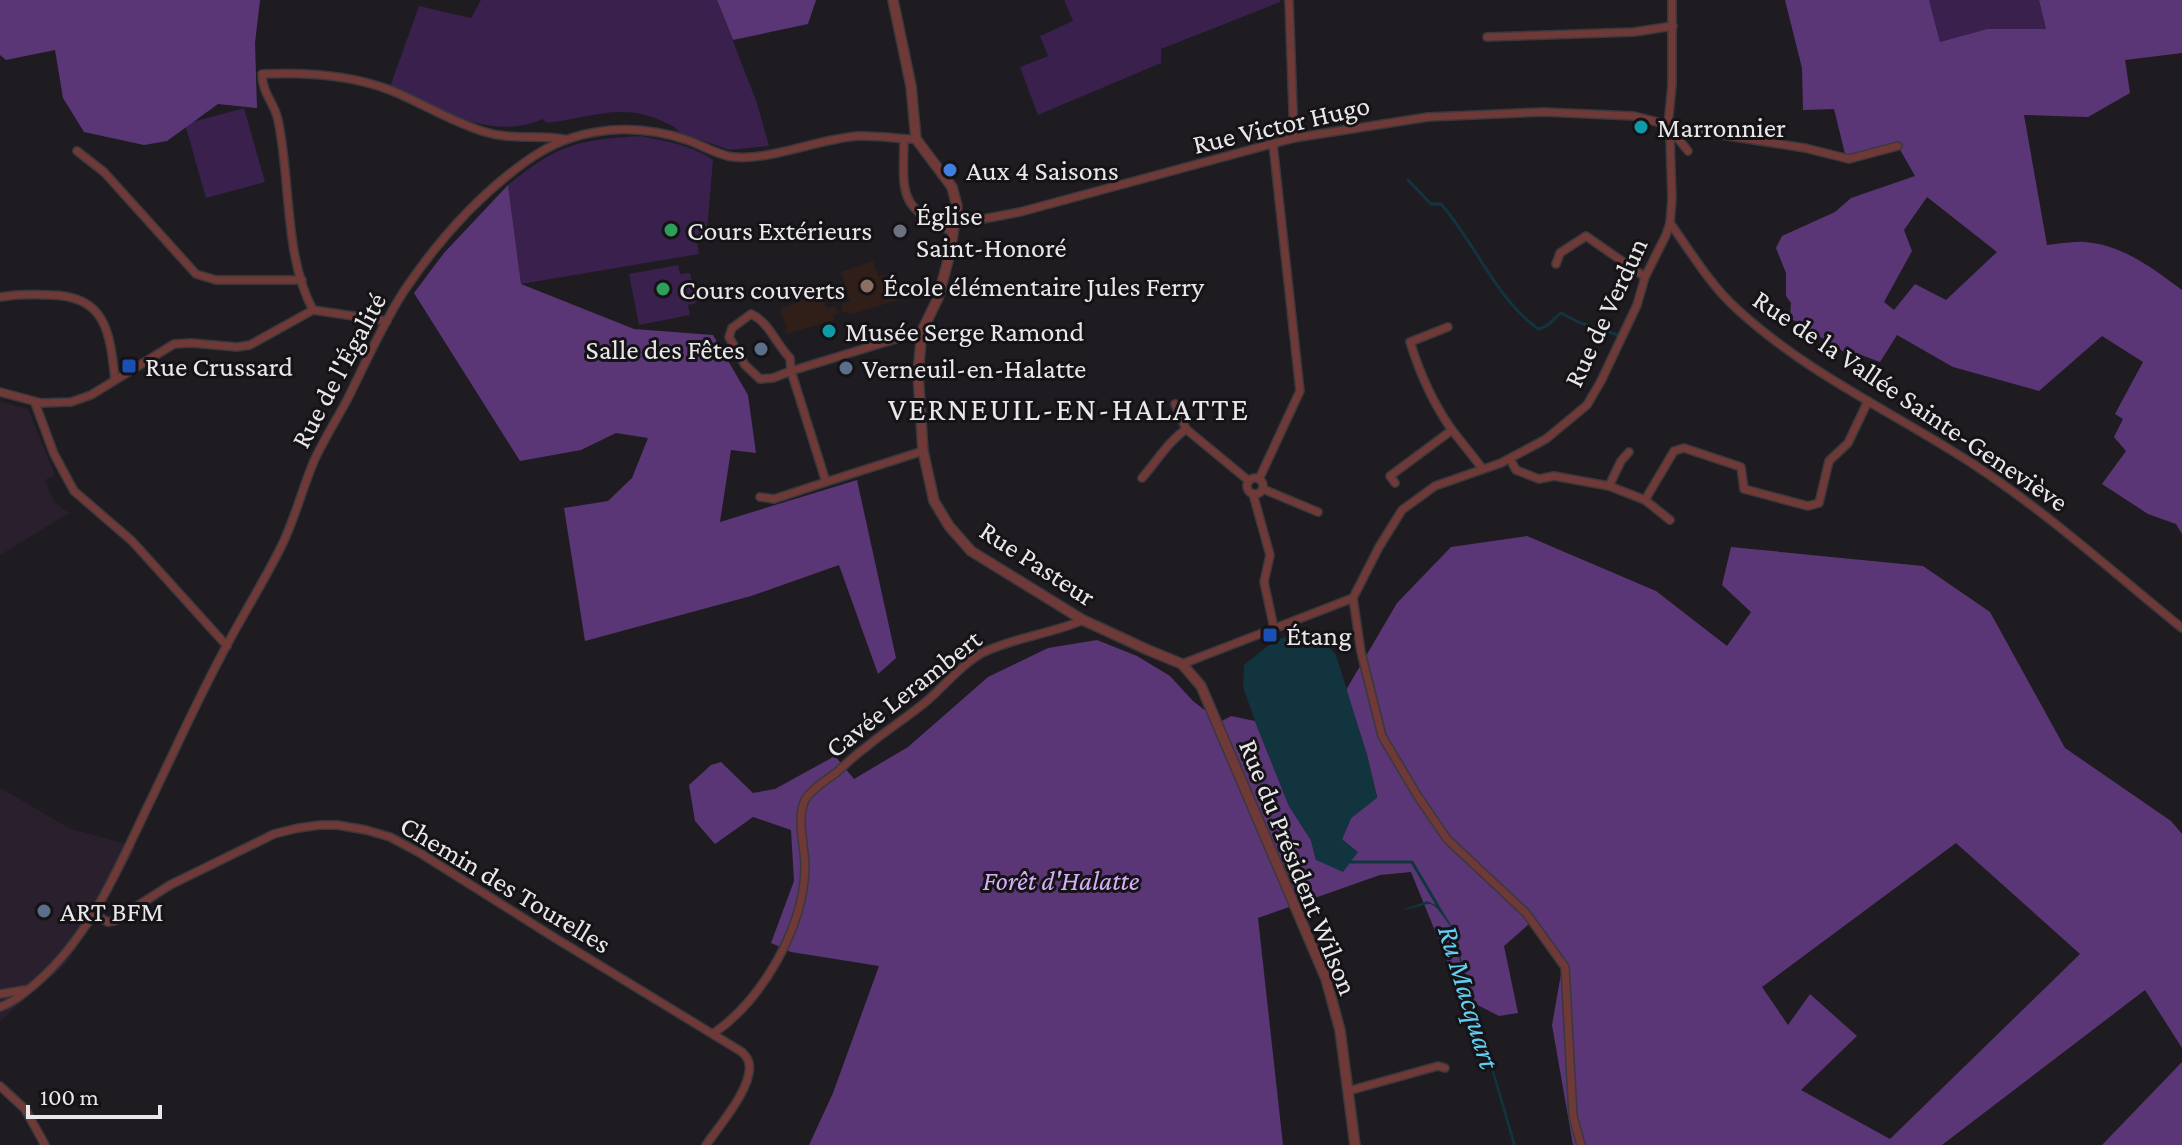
<svg xmlns="http://www.w3.org/2000/svg" width="2182" height="1145" font-family="'Crimson Pro',serif">
  <style>
    .industrial { fill: #2a1f2d }
    .education { fill: #301f18 }
    .green { fill: #39204d }
    .forest { fill: #5a3677; fill-rule: evenodd }
    .water { fill: #12343f }
    .lines { fill: none; stroke-linecap: round; stroke-linejoin: round }
    .stream { stroke: #12343f; stroke-width: 3 }
    .minor-casing { stroke: #3a383c; stroke-width: 10 }
    .tertiary-casing { stroke: #3a383c; stroke-width: 12 }
    .minor { stroke: #6f3938; stroke-width: 7 }
    .tertiary { stroke: #6f3938; stroke-width: 9 }
    .culture-dot { fill: #0f9aa8; stroke: #151316; stroke-width: 3 }
    .shop-dot { fill: #3f7fe0; stroke: #151316; stroke-width: 3 }
    .leisure-dot { fill: #2e9e5b; stroke: #151316; stroke-width: 3 }
    .worship-dot { fill: #6b7280; stroke: #151316; stroke-width: 3 }
    .education-dot { fill: #8d6e63; stroke: #151316; stroke-width: 3 }
    .service-dot { fill: #5c6f8a; stroke: #151316; stroke-width: 3 }
    .transit-dot { fill: #1a4fb4; stroke: #151316; stroke-width: 3 }
    .labels { text-anchor: middle; stroke-width: 6; stroke-linejoin: round; paint-order: stroke }
    .street-label { font-size: 28px; fill: #e8e7ea; stroke: #151316 }
    .poi-label { font-size: 28px; fill: #e8e7ea; stroke: #151316; text-anchor: start }
    .park-label { font-size: 28px; font-style: italic; fill: #d5adf9; stroke: #151316 }
    .water-label { font-size: 30px; font-style: italic; fill: #61cef3; stroke: #151316 }
    .quarter-label { font-size: 32px; letter-spacing: 2px; fill: #e8e7ea; stroke: #151316 }
  </style>
  <rect width="100%" height="100%" fill="#1e1c20"/>
  <g class="industrial">
    <polygon points="0,401 28,409 55,475 45,480 54,502 69,513 0,555"/>
    <polygon points="0,788 69,828 136,847 103,908 64,966 0,1021"/>
  </g>
  <g class="education">
    <polygon points="873,261 879,277 884,275 898,300 849,315 848,312 843,313 841,304 850,301 841,272"/>
    <polygon points="809,284 811,288 819,285 826,308 835,306 838,314 833,316 834,320 786,334 785,330 787,329 780,309 809,298 805,287"/>
  </g>
  <g class="green">
    <path d="M481 0H717L757 103 769 146 730 150 689 136 680 135C677 127 673 126 666 123 625 101 589 118 547 123L543 119C491 142 437 108 390 87L419 6 471 18Z"/>
    <polygon points="1064,0 1280,0 1280,2 1161,49 1161,63 1038,115 1020,67 1048,56 1040,36 1073,21"/>
    <polygon points="1929,0 2039,0 2046,29 1987,29 1940,42"/>
    <polygon points="244,108 265,182 206,198 185,124"/>
    <path d="M641 136C665 141 692 145 713 160L706 241 697 242 699 254 521 284 508 185C559 144 576 140 641 136Z"/>
    <polygon points="678,265 680,274 690,273 696,303 688,305 690,315 639,325 629,274"/>
  </g>
  <g class="forest">
    <polygon points="0,0 260,0 255,43 257,108 218,104 167,141 144,145 84,132 63,98 55,50 6,60 0,55"/>
    <polygon points="717,0 816,0 808,24 733,40"/>
    <path d="M1785 0H1929L1940 42 1987 29H2046L2039 0H2182V53L2125 60 2130 93 2088 117 2024 115 2047 245C2059 244 2073 241 2085 242 2123 245 2152 268 2182 290V534L2176 524 2148 514 2102 484 2126 451 2114 437 2123 419 2115 414 2143 362 2102 336 2039 391 1953 367 1897 335 1880 362 1856 353 1849 355 1790 318 1791 303 1786 296V273L1776 248 1782 236 1835 212 1851 198 1915 176 1898 146 1846 158 1834 109 1803 110 1802 68ZM1927 197 1997 252 1946 300 1915 284 1894 310 1884 302 1912 251 1904 230Z"/>
    <polygon points="508,185 521,284 634,329 713,335 748,395 756,453 731,450 720,522 857,480 896,658 878,674 839,565 751,596 585,641 564,508 608,501 632,478 648,438 616,433 581,450 520,461 414,293 444,253"/>
    <path d="M1527 536 1656 591 1727 646 1751 612 1722 585 1731 547 1923 566 1990 612 2065 748 2171 821 2182 834V1048L2145 990 1942 1145H1573L1552 1025 1564 957 1529 924 1504 946 1518 1013 1499 1016 1462 997 1411 872 1380 875 1258 918 1283 1145H809L833 1093 879 966 791 952 771 943 794 881 791 830 753 817 715 844 695 821 689 785 711 765 721 762 753 793 775 789 835 756 854 779 908 747 988 677 1048 648 1097 640 1137 656 1170 676 1193 701 1220 722 1231 716 1255 721 1289 806 1311 840 1316 860 1342 839 1351 818 1377 797 1367 755 1346 690 1397 603 1451 547ZM1956 843 2080 954 1890 1139 1801 1090 1857 1036 1810 994 1788 1025 1762 987Z"/>
    <polygon points="2182,1062 2182,1145 2102,1145"/>
  </g>
  <g class="water">
    <path d="M1287 636C1311 636 1321 636 1336 655L1367 755 1377 798 1351 818 1342 839 1358 852 1343 872 1316 860 1311 840 1289 806 1255 721 1243 687 1244 665 1273 642Z"/>
    <path d="M1427 901 1440 907 1451 925 1516 1145H1513L1450 926C1427 892 1433 907 1402 910Z"/>
  </g>
  <g class="lines">
    <g class="stream">
      <path d="M1408 180 1431 204H1441C1476 244 1494 296 1538 329 1551 326 1551 320 1561 313L1578 322 1618 335"/>
      <polyline points="1346,862 1412,862 1438,906"/>
    </g>
    <defs>
      <g id="minor">
        <polyline points="1289,0 1294,138"/>
        <polyline points="1487,37 1634,32 1673,26"/>
        <polyline points="1669,127 1688,151"/>
        <path d="M904 139C903 195 898 207 953 232"/>
        <polyline points="77,151 104,172 196,274 216,280 302,280"/>
        <polyline points="956,218 983,219 1020,212 1294,138 1428,117 1544,112 1634,116 1684,129 1805,148 1849,159 1898,146"/>
        <path d="M1670 223C1691 252 1710 285 1737 309 1807 374 1897 414 1976 466 2049 514 2114 573 2182 628"/>
        <polyline points="1556,264 1560,253 1586,236 1645,277"/>
        <path d="M0 297C17 294 34 294 51 295 107 296 110 334 115 380"/>
        <path d="M313 310C284 257 291 180 278 120 274 102 262 93 262 74 303 72 351 75 390 90 422 103 452 122 485 132 511 140 537 135 564 139"/>
        <path d="M751 314C769 322 776 344 790 358L791 371 773 378 760 379 745 365 729 337 732 328Z"/>
        <path d="M1448 327 1410 342C1420 374 1432 402 1452 430"/>
        <polyline points="0,392 41,403 71,402 91,395 174,344 191,343 237,347 250,345 313,310 387,321"/>
        <polyline points="35,403 54,454 74,491 132,541 227,646"/>
        <polyline points="1175,404 1186,429 1249,481"/>
        <polyline points="1510,459 1516,470 1539,479 1554,476 1609,486 1645,500 1674,451 1684,448 1741,467 1744,489 1808,506 1819,503 1829,461 1848,443 1868,401"/>
        <circle cx="1255" cy="486" r="8"/>
        <path d="M1142 478C1157 461 1168 442 1186 429"/>
        <polyline points="1259,479 1300,391 1273,144"/>
        <polyline points="826,482 923,451"/>
        <polyline points="1395,483 1390,476 1452,430 1482,468"/>
        <polyline points="1609,486 1621,461 1629,452"/>
        <polyline points="1263,489 1318,512"/>
        <polyline points="1253,494 1270,555 1264,582 1274,628"/>
        <polyline points="760,497 774,499 826,482 791,371 922,331"/>
        <polyline points="1645,500 1670,520"/>
        <polyline points="1353,598 1361,652 1382,736 1417,795 1447,839 1526,913 1565,967 1573,1116 1581,1145"/>
        <polyline points="1182,664 1353,598 1379,547 1402,510 1435,486 1501,463 1546,439 1587,405 1601,381 1637,305 1645,277 1666,235 1670,223 1672,199 1670,138 1668,125 1672,85 1672,0"/>
        <path d="M93 914 108 922 114 921 170 885 274 834 298 828 320 825H337L366 830 390 837 420 853 555 938 742 1052C745 1055 748 1059 749 1063 754 1086 719 1126 706 1145"/>
        <polyline points="0,994 24,990"/>
        <path d="M0 1007C14 1002 24 993 35 984 88 939 116 873 145 812 170 761 193 709 220 658 239 621 262 585 281 547 295 519 302 489 314 461 324 439 337 419 348 398 366 362 382 325 404 291 433 248 467 208 508 175 527 160 545 147 568 139 607 126 648 127 687 140 702 145 717 155 733 157 770 161 820 138 859 136 877 135 897 139 916 139"/>
        <path d="M714 1033C763 999 804 927 805 867 805 847 796 819 805 800 812 788 827 780 837 772 846 764 855 755 865 748 885 731 908 717 928 700 946 684 963 663 984 652 1016 637 1051 634 1083 620"/>
        <polyline points="0,1086 25,1109 45,1145"/>
        <polyline points="1348,1091 1438,1066 1445,1068"/>
      </g>
      <polyline id="tertiary" points="893,0 911,86 916,139 952,187 957,206 950,253 938,298 922,331 918,373 923,451 934,501 949,526 971,551 1083,620 1148,650 1182,664 1201,686 1326,979 1340,1030 1355,1145"/>
    </defs>
    <use href="#minor" class="minor-casing"/>
    <use href="#tertiary" class="tertiary-casing"/>
    <use href="#minor" class="minor"/>
    <use href="#tertiary" class="tertiary"/>
  </g>
  <g class="culture-dot">
    <circle cx="1641" cy="127" r="8"/>
    <circle cx="829" cy="331" r="8"/>
  </g>
  <circle class="shop-dot" cx="950" cy="170" r="8"/>
  <g class="leisure-dot">
    <circle cx="671" cy="230" r="8"/>
    <circle cx="663" cy="289" r="8"/>
  </g>
  <circle class="worship-dot" cx="900" cy="231" r="8"/>
  <circle class="education-dot" cx="867" cy="286" r="8"/>
  <g class="service-dot">
    <circle cx="761" cy="349" r="8"/>
    <circle cx="846" cy="368" r="8"/>
    <circle cx="44" cy="911" r="8"/>
  </g>
  <g class="transit-dot">
    <rect x="121" y="358" width="16" height="16" rx="4"/>
    <rect x="1262" y="627" width="16" height="16" rx="4"/>
  </g>
  <g class="labels">
    <g class="street-label">
      <text transform="translate(1281 124) rotate(-13)" y="10">Rue Victor Hugo</text>
      <text transform="translate(1605 312) rotate(-65)" y="10">Rue de Verdun</text>
      <text transform="translate(338 370) rotate(-62)" y="10">Rue de l'Égalité</text>
      <text transform="translate(1911 400) rotate(34)" y="10">Rue de la Vallée Sainte-Geneviève</text>
      <text transform="translate(1038 563) rotate(33)" y="10">Rue Pasteur</text>
      <text transform="translate(903 693) rotate(-38)" y="10">Cavée Lerambert</text>
      <text transform="translate(1299 867) rotate(68)" y="10">Rue du Président Wilson</text>
      <text transform="translate(506 884) rotate(31)" y="10">Chemin des Tourelles</text>
    </g>
    <g class="poi-label">
      <text x="1657" y="137">Marronnier</text>
      <text x="966" y="180">Aux 4 Saisons</text>
      <text x="916" y="225">Église<tspan x="916" dy="32">Saint-Honoré</tspan></text>
      <text x="687" y="240">Cours Extérieurs</text>
      <text x="883" y="296">École élémentaire Jules Ferry</text>
      <text x="679" y="299">Cours couverts</text>
      <text x="845" y="341">Musée Serge Ramond</text>
      <text x="745" y="359" text-anchor="end">Salle des Fêtes</text>
      <text x="145" y="376">Rue Crussard</text>
      <text x="862" y="378">Verneuil-en-Halatte</text>
      <text x="1286" y="645">Étang</text>
      <text x="60" y="921">ART BFM</text>
    </g>
    <g class="park-label">
      <text x="1061" y="890">Forêt d'Halatte</text>
    </g>
    <g class="water-label">
      <text transform="translate(1469 997) rotate(73)" y="10">Ru Macquart</text>
    </g>
    <g class="quarter-label">
      <text x="1069" y="420">VERNEUIL-EN-HALATTE</text>
    </g>
  </g>
  <path d="M28 1105v12h132v-12" fill="none" stroke="#e8e7ea" stroke-width="4"/>
  <text x="40" y="1105" font-size="24" fill="#e8e7ea" stroke="#151316" stroke-width="6" paint-order="stroke">100 m</text>
</svg>
